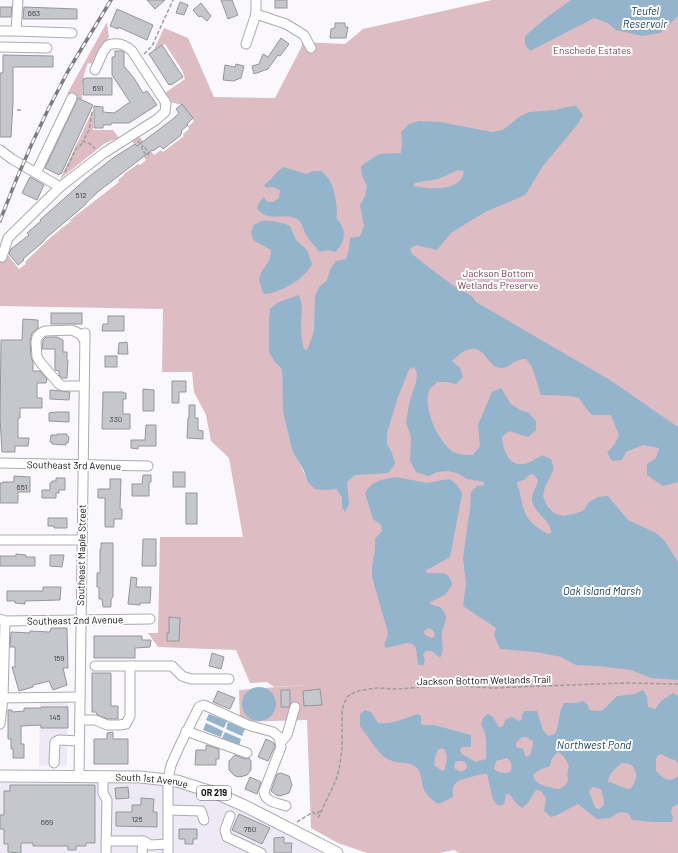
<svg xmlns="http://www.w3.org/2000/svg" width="678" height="853" font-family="Barlow,sans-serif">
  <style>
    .built { fill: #eeeaf5 }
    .green { fill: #ddbcc4; fill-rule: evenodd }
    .water { fill: #94b4cc; fill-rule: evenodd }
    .building { fill: #c5c7cc; stroke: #95969b }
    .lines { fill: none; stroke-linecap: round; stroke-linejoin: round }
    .minor-casing { stroke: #acaaaf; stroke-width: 11 }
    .major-casing { stroke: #acaaaf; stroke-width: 13 }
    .path { stroke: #9f9da1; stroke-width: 1.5; stroke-dasharray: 4 2; stroke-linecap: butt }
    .minor { stroke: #fff; stroke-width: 9 }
    .major { stroke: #fff; stroke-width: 11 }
    .rail-casing { stroke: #7c7b7e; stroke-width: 3.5 }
    .rail { stroke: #fff; stroke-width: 2; stroke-dasharray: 6; stroke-linecap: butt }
    .labels { text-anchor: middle; stroke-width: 4; stroke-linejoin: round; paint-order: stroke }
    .number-label { font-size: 8px; fill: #3f3f41 }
    .shield { fill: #fff; stroke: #59595a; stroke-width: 1 }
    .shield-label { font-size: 9px; font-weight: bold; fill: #121213 }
    .park-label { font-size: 10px; fill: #794252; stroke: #fff }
    .street-label { font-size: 10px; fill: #121213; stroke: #fff }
    .water-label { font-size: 11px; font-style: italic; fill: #113953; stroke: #fff }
  </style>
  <rect width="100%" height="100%" fill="#faf8fd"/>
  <g class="built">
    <polygon points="40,699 68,699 67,766 39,766"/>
    <polygon points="0,783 118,783 163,785 190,790 221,802 295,837 314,847 320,853 0,853"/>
  </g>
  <g class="green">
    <path d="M492 0H678V853H459L454 850 440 853H367L338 843 311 828 307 720 240 722 239 690 305 685 274 687 267 682 250 683 236 650 158 647 148 633H158L160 537H243L229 458 211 441 206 415 194 392 192 372H162L163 309 0 306V256L2 248 19 269 26 264 25 262 51 237 71 221 70 220 119 182 118 180 124 175V174L138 164 140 165 146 160 132 141 139 136 154 155 161 150 163 152 184 136 183 134 189 129 188 127 194 121 182 105 170 102 165 93 185 79 182 70 165 44 153 52 164 28 188 38 214 97 275 98 302 46V42L345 44 363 29ZM282 373H345L342 507V498L336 489 307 481C303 468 295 457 291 444 283 419 284 398 282 373Z"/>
    <path d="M107 22 109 37 93 64 88 63C82 77 82 86 82 100L67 94Z"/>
    <polygon points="93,110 93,130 113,130 119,138 110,141 104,144 60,179"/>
  </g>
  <g class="water">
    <polygon points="571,0 678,0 678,16 660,33 642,36 616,30 608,23 594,18 530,51 525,44 525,36 546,18"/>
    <path d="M576 106 583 115 577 125 543 166 526 194 516 199 485 212 451 233 437 250 416 245 410 249 412 254C426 265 440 276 454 286 462 292 472 293 476 302L610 380 678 427V482L663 486 647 475V464L656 458 659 448 643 445 626 452 622 460 612 461 607 453 614 445 619 436 611 415H592L585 407 579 398 570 396 541 395 532 367 526 359C523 359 520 359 517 361 510 363 510 368 500 368 486 366 485 343 467 350 462 351 456 358 452 361L460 368 463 377 456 384 447 382H437C435 384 432 387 430 389 421 406 438 441 452 451 458 455 467 455 473 455L480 446 478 425 492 392 501 388 511 404 520 410 529 413 536 421V430L528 437 509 431 502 437C503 449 508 467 524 464 530 463 537 458 542 455L551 459 554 469 545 487 543 496 547 506 554 513 563 516 573 514 583 511 589 502 598 497 608 496 628 520 656 533 664 540 678 562V680L651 678 631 670 598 666 576 665 561 657 537 652 500 649 494 635 496 628 463 606 466 583 463 558 470 508 471 492 477 486 484 485V482L467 479 459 474 449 471 437 472 428 476 416 472 410 461 411 437 406 422 410 400 416 383 417 373 414 367 409 369 397 400 387 433V444L392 453 395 464 388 473 355 475 347 482 349 504 345 512 342 507V498L336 489 325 490 315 489 307 481 304 471 293 452 290 442 283 411 282 369 274 361 269 352V320L270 309 279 302 299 295C304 309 301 313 301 327 301 335 302 342 304 349L307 350 311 340 314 330 315 296 319 287 327 280 330 270 336 261 346 259 349 249 350 238 360 236 364 226 360 205 365 196 367 186 362 176 361 166 379 154 401 153 402 143 401 132 409 124 419 121 440 122 492 132 503 130 519 117 529 112 556 110 566 107ZM458 170 464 171C461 193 428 189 413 186L415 183 438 179ZM533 474 538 480C537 488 531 493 532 501 535 514 552 521 551 533L548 534C527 522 525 517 520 494 520 490 517 487 517 482L524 480 529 475Z"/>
    <path d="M284 167 306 174 313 171H321C334 181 335 194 337 210 337 212 336 217 337 219 338 221 340 222 341 224 347 234 343 245 335 252L327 250 320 252C315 247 310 241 306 235 303 230 303 222 297 219 283 212 270 223 257 209L259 202 264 197 267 202H273L279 198 280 190 273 187 266 188 264 185C272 180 275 172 284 167Z"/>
    <path d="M261 221C271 220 281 222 290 226L296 240 307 250 312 264C306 278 279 294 264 294 251 268 271 271 271 250L253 240 251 232 254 225Z"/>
    <path d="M396 477 427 483 448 479 453 481 460 489 462 494 450 557 425 571 427 573C440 574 449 569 452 585L446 594 429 603C434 607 439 604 444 612 449 620 443 625 442 633 441 642 445 649 440 658L432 651H426L423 655 425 660 423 665H418L416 648 412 644 407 643 386 648 384 645 388 635 387 629 372 577V566L375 550V539L382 531 381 525 373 519 365 493C371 481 383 479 396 477ZM428 628C433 629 434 631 435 636L432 638 425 635 424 631Z"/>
    <circle cx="259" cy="704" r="17"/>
    <path d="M643 690 647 697 648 707 655 709 661 701 673 693 678 696V763L675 760 671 759 661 754 658 755 656 759V771C663 778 669 784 678 776V804L672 807 671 812 673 818 672 822H653L632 820 628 813 619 812 610 818 597 819 578 804C568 808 561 815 551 817L544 811 546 798 541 791 536 790 527 804 522 808 517 804 509 794H506L504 804 499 806 493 800 487 774C480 774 478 775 471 777 459 780 451 781 453 797L439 804C433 802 425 794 423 787 421 780 422 773 416 767 408 761 398 764 390 760 379 756 367 735 360 726V714L365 710 371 712 378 723C392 725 405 718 417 714L421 716V724L424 725H434L471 735V747H462L460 750 462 754 476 762 486 759C486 748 488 734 481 725L483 718 488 714 493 717 499 727 503 726 505 720 512 717 519 721 522 720V714L525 711H537L543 730 548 736 555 734C560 724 558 712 564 703H576L583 701 588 705 589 710 598 711 603 710 617 696 635 694 640 691ZM522 737H526L533 741V745L530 755 526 757 523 749 516 747V743ZM442 748 445 750 447 757 445 769 442 771 434 765 435 757 438 750ZM558 752C564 755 567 761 569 767 564 778 574 782 559 789 549 787 535 786 533 775L539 770 550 766 552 758ZM507 758C512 761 512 765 511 771 506 775 499 773 494 769L496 761ZM459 761H463L466 763 467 767 465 770 461 772 454 768 455 762ZM622 763C638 762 640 779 630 789 623 789 616 783 608 782 608 774 616 768 622 763ZM593 787 601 789 604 800V805L600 809 595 808 589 791Z"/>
    <polygon points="209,714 227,721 224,728 206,720"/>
    <polygon points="228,722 245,729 242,736 226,729"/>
    <polygon points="206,723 223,731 221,737 203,730"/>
    <polygon points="225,732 241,739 239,746 222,738"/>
  </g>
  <g class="building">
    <polygon points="147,0 165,0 155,9"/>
    <polygon points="221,0 232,0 238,15 228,19"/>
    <rect x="275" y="0" width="12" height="8"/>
    <polygon points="180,2 188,5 184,15 176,13"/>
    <polygon points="201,3 211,16 207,21 201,16 199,17 193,10"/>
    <polygon points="0,7 12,7 11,17 0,17"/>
    <polygon points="24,7 77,9 77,19 23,19"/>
    <polygon points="117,9 153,25 147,40 118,27 118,29 110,26"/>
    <polygon points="335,23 345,23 345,27 348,27 346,38 330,38 331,29 335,28"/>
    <polygon points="281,38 289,44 280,56 278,55 268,69 254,74 252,66 259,64 263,54 268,57"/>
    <polygon points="162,45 183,77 171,85 170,84 169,85 149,54"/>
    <polygon points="115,51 122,51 124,52 124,66 134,78 143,93 147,91 157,105 129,123 111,123 111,125 103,125 103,128 94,128 94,106 103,107 103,112 114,113 130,102 112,75 112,57 115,57"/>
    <polygon points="3,55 53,56 53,67 13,67 13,103 11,137 0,137 0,73 3,73"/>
    <polygon points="236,64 244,66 241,78 233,81 223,80 225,65 235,67"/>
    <polygon points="87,78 112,78 112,95 83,95 83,79"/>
    <polygon points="78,98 93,105 61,174 60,173 59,175 45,168"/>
    <polygon points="182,104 193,118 187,124 188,125 181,131 182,132 180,136 163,149 160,146 153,151 152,150 99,191 86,203 86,204 46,238 43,242 23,259 24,260 18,265 9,254 11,249 29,235 27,233 41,221 40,220 86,179 113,158 135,144 137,146 173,119 179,113 176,109"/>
    <polygon points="30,177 44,185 37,200 22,193"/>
    <rect x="51" y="313" width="31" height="11"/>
    <polygon points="108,316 124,316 124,331 102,331 103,324 108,324"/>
    <polygon points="23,319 38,320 38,328 32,333 30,341 31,357 33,362 33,371 40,371 47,379 46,383 37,383 37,398 42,398 42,408 20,408 20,418 18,418 18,438 29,438 28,446 15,446 15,452 2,452 0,418 1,340 22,340"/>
    <polygon points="46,337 57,337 63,340 63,352 67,352 67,360 68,360 67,378 62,378 59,375 59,371 55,370 55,349 42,349 43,340"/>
    <polygon points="127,342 128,354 118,354 119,343"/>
    <rect x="105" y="356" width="12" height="11"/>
    <polygon points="172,381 186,381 186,392 179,392 179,403 172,403"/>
    <polygon points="143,389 154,390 154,411 143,411"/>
    <polygon points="50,390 70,392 69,400 50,399"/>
    <polygon points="103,392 123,392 123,393 126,393 126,399 123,399 123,414 130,414 130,429 102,429"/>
    <polygon points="189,405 195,405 195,418 198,418 198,430 203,431 203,439 187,438 188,418 189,418"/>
    <polygon points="56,412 69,412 69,422 49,421 49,413"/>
    <polygon points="146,425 156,425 156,446 138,446 138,449 131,448 131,440 145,440"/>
    <polygon points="57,434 67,434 67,436 69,437 68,443 66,443 66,445 52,444 52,442 50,442 51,435 57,435"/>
    <rect x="173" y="472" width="12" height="15"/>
    <polygon points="143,475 151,475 151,482 149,482 149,496 132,496 132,484 142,484"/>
    <polygon points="14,476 30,477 30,492 18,492 18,503 0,503 0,483 3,483 3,482 14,482"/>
    <polygon points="56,478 65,478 65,490 59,490 59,493 56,493 56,498 42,498 42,490 50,490 50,483 52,483 52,481 56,481"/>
    <polygon points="110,479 121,479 120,509 122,509 122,519 114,519 114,527 105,527 105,498 98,498 98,489 110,489"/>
    <rect x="186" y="493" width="11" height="31"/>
    <polygon points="48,518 67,518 67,528 54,528 54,526 48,526"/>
    <polygon points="143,539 156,539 156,566 142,566"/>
    <polygon points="101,543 113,543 113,597 111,599 111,607 103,607 102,599 99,599 99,587 97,587 97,573 100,573 100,549 101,549"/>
    <polygon points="16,554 26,555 26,557 35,557 35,566 0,566 0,556 16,556"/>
    <polygon points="50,555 64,555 62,567 50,566"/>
    <polygon points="131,577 137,578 136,587 151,587 150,603 140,603 140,605 128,604"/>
    <polygon points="43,587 61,587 60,600 25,601 25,604 15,603 15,601 7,601 7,591 43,591"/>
    <polygon points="169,617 180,618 179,641 167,641 167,633 169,633"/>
    <polygon points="51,628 67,628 68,668 63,668 67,685 53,690 49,681 33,685 33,687 19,691 12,667 15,667 15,647 10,647 11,632 30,633 30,631 50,632"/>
    <polygon points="94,636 142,636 142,640 151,640 150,647 135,648 135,658 94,658"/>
    <polygon points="212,653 224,657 221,669 209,666"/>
    <polygon points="92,673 111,673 111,706 118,706 118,719 108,719 97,715 96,712 92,712"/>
    <polygon points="320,689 322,705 304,706 303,691"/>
    <polygon points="281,690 290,690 290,704 289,707 281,707"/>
    <polygon points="218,691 235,698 230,709 213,702"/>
    <polygon points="41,707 68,707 68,728 41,728 41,725 21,726 21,744 24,744 24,758 13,758 13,749 11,749 11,739 8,739 8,710 12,710 12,712 24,711 24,708 41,708"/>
    <polygon points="113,732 113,739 128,739 128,764 94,764 94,739 107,739 107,733"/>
    <polygon points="266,739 274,743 275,746 268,761 258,757"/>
    <polygon points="206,745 219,749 219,759 216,759 216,765 195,765 196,750 206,750"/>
    <polygon points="235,755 245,759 249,758 251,761 251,770 247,775 240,777 235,776 229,770 229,761"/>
    <polygon points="281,773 289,776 292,785 289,793 280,796 276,795 271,791 277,774"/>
    <polygon points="250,777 261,782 257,794 245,789"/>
    <polygon points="10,785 95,785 95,843 86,843 86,846 76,846 76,850 68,850 68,846 33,846 33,843 21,843 21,853 8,852 8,844 4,844 4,829 0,829 0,815 4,815 4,791 10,791"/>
    <polygon points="128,787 129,798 116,799 115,788"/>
    <polygon points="141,798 154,799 153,812 157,812 157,827 116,826 116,812 132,812 132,805 141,805"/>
    <polygon points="239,814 270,828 262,844 232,830"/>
    <polygon points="179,829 197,829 197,839 193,839 193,844 185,844 185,839 179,839"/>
    <polygon points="284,837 284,843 292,843 291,853 274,853 274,838"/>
  </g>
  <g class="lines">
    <defs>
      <g id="minor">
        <polyline points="256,14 286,24 304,35 311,48"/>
        <polyline points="0,31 16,31 18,0"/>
        <polyline points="16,31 72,33"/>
        <polyline points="246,44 256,14 256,0"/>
        <polyline points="0,47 47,48"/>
        <polyline points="0,150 12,159 60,187"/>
        <polyline points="36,173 72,98"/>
        <path d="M2 257 8 238 60 187 104 153 156 120 165 112 166 103 132 51C125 44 118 42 108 45L103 52 95 70"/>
        <polyline points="84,386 63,386 59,384 40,362 37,357 36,342 37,337 41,333 45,331 72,330 80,334 85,341"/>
        <polyline points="0,463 148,466"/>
        <polyline points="0,540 82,540"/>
        <polyline points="0,619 5,621 150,619"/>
        <polyline points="130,666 172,666 182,676 191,679 229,679"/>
        <polyline points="0,698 80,697"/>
        <polyline points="80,720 95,720 107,725 119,725 126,724 130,716 130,666 95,666"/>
        <polyline points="0,724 3,698 5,621"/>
        <polyline points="186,731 247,753"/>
        <polyline points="281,742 287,735 295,707"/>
        <polyline points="54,763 55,742 59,740 79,741"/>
        <polyline points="103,776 103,793 107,800 106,853"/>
        <polyline points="79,777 85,333"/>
        <polyline points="169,810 201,811 204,820"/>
        <polyline points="230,816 225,830 227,837 261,853"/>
        <polyline points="106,841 144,841 150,845 168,844"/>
        <polyline points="142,853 143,841"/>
        <path d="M168 853V780L171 765 180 745 199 707 204 705 248 725 273 732 279 737 281 747 264 791C264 802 278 803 286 806"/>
      </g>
      <g id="major">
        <path id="s1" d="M0 776 140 777 177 781 218 794 245 806 337 853"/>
      </g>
    </defs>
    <use href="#minor" class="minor-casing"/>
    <use href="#major" class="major-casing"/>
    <g class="path">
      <polyline points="144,54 152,46 173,0"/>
      <polyline points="17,110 23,110"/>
      <polyline points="92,112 89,130 83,141 92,145 95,149"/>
      <polyline points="138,141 142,146 142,149 146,155 148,155 149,153 144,146 142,146"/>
      <polyline points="65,172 76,149 84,142"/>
      <polyline points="318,818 336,780 339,769 342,750 342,711 344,703 348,696 355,692 362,690 377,688 398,689 449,685 491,688 624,683 678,684"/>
      <polyline points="297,822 313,812 315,814 321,811"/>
    </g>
    <use href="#minor" class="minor"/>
    <use href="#major" class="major"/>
    <defs>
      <path id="rail" d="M0 221C19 170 41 121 67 73 81 49 96 25 111 0"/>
    </defs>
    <use href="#rail" class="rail-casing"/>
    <use href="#rail" class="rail"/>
  </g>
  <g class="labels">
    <g class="number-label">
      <text x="34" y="16">663</text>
      <text x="98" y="91">691</text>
      <text x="81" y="198">512</text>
      <text x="116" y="422">330</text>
      <text x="22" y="490">651</text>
      <text x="59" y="661">159</text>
      <text x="55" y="720">145</text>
      <text x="137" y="822">125</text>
      <text x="47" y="825">669</text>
      <text x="250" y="832">760</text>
    </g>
    <rect class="shield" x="197" y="786" width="34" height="14" rx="3"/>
    <g class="shield-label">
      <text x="214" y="796">OR 219</text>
    </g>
    <g class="park-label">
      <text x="592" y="54">Enschede Estates</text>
      <text x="498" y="277">Jackson Bottom<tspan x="498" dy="12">Wetlands Preserve</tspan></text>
    </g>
    <g class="street-label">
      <text transform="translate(74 465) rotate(1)" y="4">Southeast 3rd Avenue</text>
      <text transform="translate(81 555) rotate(-89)" y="4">Southeast Maple Street</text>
      <text transform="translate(75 620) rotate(-1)" y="4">Southeast 2nd Avenue</text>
      <text transform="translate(484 680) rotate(-1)" y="4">Jackson Bottom Wetlands Trail</text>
      <text dy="4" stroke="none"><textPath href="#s1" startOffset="152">South 1st Avenue</textPath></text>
    </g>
    <g class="water-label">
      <text x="645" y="15">Teufel<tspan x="645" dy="13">Reservoir</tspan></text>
      <text x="602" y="595">Oak Island Marsh</text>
      <text x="594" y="749">Northwest Pond</text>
    </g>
  </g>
</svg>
